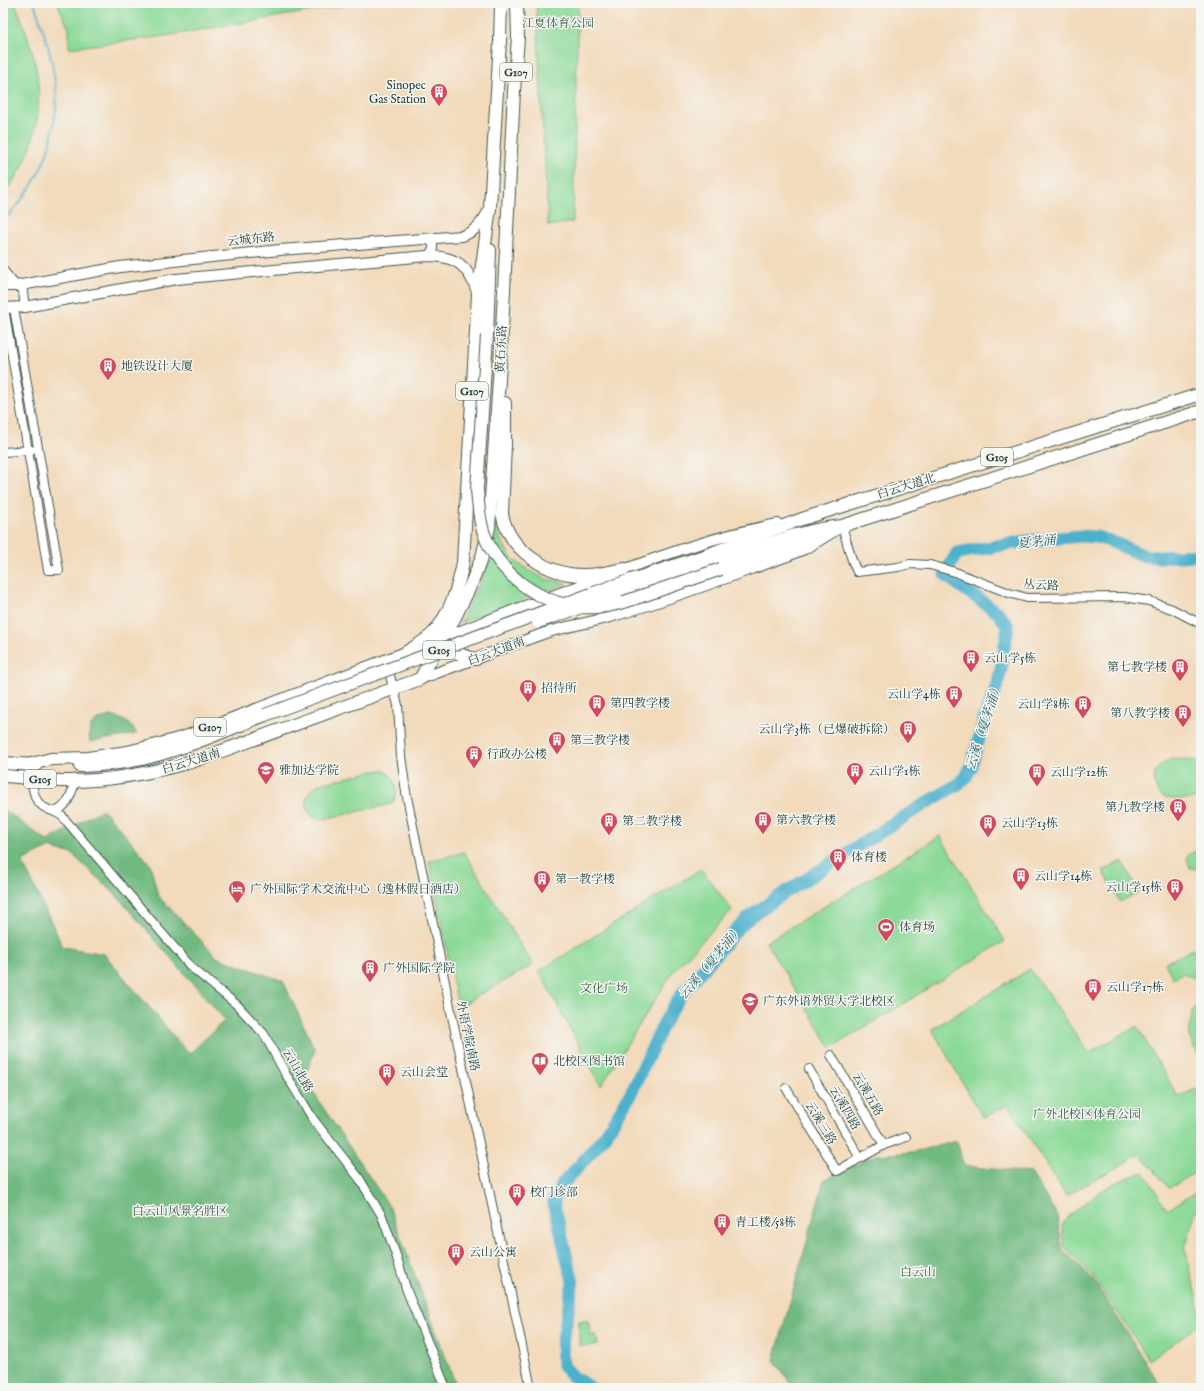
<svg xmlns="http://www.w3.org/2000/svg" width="1204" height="1391" font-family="'IM FELL English','Noto Serif SC',serif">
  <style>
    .green { fill: #8bd997; stroke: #558b66 }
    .forest { fill: #70b980; stroke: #487b5a; fill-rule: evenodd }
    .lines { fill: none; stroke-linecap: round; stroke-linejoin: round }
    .stream { stroke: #4cb0cc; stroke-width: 2 }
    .river { stroke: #4cb0cc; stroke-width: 13 }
    .minor-casing { stroke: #3f5548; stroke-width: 10 }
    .major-casing { stroke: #3f5548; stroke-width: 12 }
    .highway-casing { stroke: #3f5548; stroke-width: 14 }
    .minor { stroke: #fff; stroke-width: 8 }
    .major { stroke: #fff; stroke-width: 10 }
    .highway { stroke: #fff; stroke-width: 12 }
    .highway-bridge-casing { stroke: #3f5548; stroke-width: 14; stroke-linecap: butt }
    .highway-bridge { stroke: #fff; stroke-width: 12 }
    .labels { text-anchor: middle; stroke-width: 3; stroke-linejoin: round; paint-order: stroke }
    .shield { fill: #f6f6f2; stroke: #60746d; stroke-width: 1 }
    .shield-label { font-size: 11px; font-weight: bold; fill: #1f3d34 }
    .park-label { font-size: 12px; fill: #355c48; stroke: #f6f6f2 }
    .poi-label { font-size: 12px; fill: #1f3d34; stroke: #f6f6f2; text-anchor: start }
    .street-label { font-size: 12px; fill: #1f3d34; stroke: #f6f6f2 }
    .water-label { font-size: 13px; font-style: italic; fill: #2c6062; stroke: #f6f6f2 }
  </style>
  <rect width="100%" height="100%" fill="#f6f6f2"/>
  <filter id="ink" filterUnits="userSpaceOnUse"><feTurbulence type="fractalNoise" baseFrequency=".025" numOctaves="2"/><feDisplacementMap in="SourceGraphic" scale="8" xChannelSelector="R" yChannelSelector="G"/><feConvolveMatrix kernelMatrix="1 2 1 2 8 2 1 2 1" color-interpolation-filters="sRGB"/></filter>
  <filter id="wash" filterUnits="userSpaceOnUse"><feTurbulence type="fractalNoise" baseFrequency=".012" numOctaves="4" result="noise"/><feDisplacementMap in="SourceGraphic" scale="16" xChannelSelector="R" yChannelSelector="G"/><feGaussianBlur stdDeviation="0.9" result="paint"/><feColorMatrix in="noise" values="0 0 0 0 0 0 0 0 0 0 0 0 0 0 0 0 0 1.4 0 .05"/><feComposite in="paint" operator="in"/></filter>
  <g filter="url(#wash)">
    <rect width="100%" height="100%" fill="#f2dabb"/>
    <g class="green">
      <path d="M3 3H15C23 23 32 46 36 67 44 109 34 160 5 191L3 180Z"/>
      <polygon points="57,3 347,3 347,5 159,37 69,48 69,29"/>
      <polygon points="536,3 578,3 573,222 548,226"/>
      <polygon points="493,516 501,541 512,558 525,568 545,579 567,583 460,623 482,578 489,556"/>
      <path d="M1171 759 1201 761V796L1198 798C1187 799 1175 801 1164 797 1155 794 1152 778 1156 770 1160 765 1166 762 1171 759Z"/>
      <path d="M383 770C385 772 389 773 391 776 397 782 399 796 392 803 390 805 386 805 383 806L319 820C303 814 302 794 317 785L373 771Z"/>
      <polygon points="940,836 1005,941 831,1048 766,942"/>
      <polygon points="1197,851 1201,851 1201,865 1195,869 1190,868 1187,858 1189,854"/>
      <polygon points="464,852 533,965 458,1007 429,861"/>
      <polygon points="1122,861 1139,892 1120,902 1103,871"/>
      <polygon points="701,869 732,910 674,970 601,1086 539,971"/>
      <polygon points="1191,950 1198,951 1201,954 1201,975 1194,978 1183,973 1173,978 1165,963"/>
      <polygon points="1030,969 1089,1053 1137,1026 1178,1097 1196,1089 1201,1098 1201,1163 1196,1172 1169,1188 1140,1154 1066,1196 1008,1105 983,1118 932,1029"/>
      <polygon points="1201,1001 1201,1059 1197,1054 1189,1036 1192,1011"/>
      <path d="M1144 1172 1167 1210 1201 1189V1194L1185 1248 1201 1317V1324L1149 1360 1094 1277 1064 1247 1062 1223C1079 1207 1098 1191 1120 1181 1128 1177 1136 1175 1144 1172Z"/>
      <polygon points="579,1321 588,1321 591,1335 596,1335 598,1345 579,1346"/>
    </g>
    <g class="forest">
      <path d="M110 716C122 718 131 723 137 734L90 742C87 724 93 721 110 716Z"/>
      <path d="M3 809 47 841 103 809 150 864 158 896 218 958 283 981 315 1050 304 1079 389 1206 457 1388H3ZM51 847 58 851 71 853 116 895 225 1020 189 1054 104 954 63 947 22 861Z"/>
      <polygon points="957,1141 964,1166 1031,1173 1057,1215 1062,1249 1093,1279 1162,1388 794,1388 774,1360 824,1180 876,1155 913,1152"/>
    </g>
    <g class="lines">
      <path class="stream" d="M3 221C24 200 43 172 50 143 52 137 53 129 54 122 56 112 57 102 56 92 54 61 44 32 34 3"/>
      <polyline class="river" points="591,1388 572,1376 563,1365 562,1345 573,1281 567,1259 557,1216 554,1207 554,1199 562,1184 581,1164 606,1134 630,1095 665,1021 680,996 738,928 752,915 783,894 910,813 960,783 966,777 971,767 987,710 996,688 1001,670 1008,626 998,613 949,578 945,574 957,553 1026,541 1081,536 1096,537 1110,541 1145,556 1158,557 1201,555"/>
    </g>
  </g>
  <g filter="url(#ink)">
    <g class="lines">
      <defs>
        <g id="minor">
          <polyline points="425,239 433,243 433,250 427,256"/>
          <polyline points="3,270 16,286"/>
          <polyline points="22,285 25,307"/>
          <polyline points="4,308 48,570 59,570 14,308"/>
          <polyline points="3,452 31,450"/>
          <polyline points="842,526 852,560 857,572 898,567 910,564 930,565 955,572 1009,593 1027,598 1124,597 1149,601 1172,609 1201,624"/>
          <polyline points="387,665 398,705 401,756 406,792 449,1002 531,1388"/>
          <path d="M31 778C34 797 35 806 55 812 69 806 71 793 76 780"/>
          <polyline points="55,812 62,816 191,967 237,1005 264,1034 285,1073 313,1119 359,1178 382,1216 396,1255 407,1291 446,1388"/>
          <polyline points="831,1055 884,1145"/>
          <polyline points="809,1069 860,1158"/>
          <polyline points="786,1088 837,1171 884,1145 906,1137"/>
        </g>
        <g id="major">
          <path d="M3 286H16L120 267 183 260 280 250 462 236C476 231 482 223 489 210"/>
          <path d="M3 308 25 307 176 279 427 256C458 256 468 266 478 294"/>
          <path d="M421 647C481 622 543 599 604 577 661 556 718 535 778 524"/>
          <path d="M420 679 545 633C567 626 589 623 610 617 671 599 731 576 790 555L807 548 841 527"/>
        </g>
        <g id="highway">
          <polyline points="487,336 490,250"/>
          <path d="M505 403V445L502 514C509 551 549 576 585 575 599 575 612 571 625 569"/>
          <polyline points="721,569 821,535"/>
          <polyline points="613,586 701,557 802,519 1201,394"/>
          <polyline points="616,595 795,535 820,529 842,526 1201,411"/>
          <path d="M444 641C451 652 463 656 476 659"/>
          <polyline points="3,763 36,765"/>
          <path d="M28 765 51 759 88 758 127 752 157 745 185 737 403 654C414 647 427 641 435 631 450 613 459 585 463 562L478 294 490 208 500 41 501 3"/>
          <path d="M80 766C104 765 128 763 150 757 189 747 227 730 265 715"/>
          <path d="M3 776C22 777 42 780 61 781 109 782 154 773 200 759L420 679 454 619 469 589 482 557 489 528 501 350 514 91 518 38 517 3"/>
        </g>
      </defs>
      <use href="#minor" class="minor-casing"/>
      <use href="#major" class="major-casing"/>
      <use href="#highway" class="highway-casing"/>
      <use href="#minor" class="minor"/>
      <use href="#major" class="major"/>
      <use href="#highway" class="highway"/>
      <defs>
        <g id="highway-bridge">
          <path d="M487 336 477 489C478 504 479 520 484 534 501 579 549 611 597 607 607 607 617 604 627 601L721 569"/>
          <polyline points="538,622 616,595"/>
          <polyline points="265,715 613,586"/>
        </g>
      </defs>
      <use href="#highway-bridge" class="highway-bridge-casing"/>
      <use href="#highway-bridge" class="highway-bridge"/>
    </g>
  </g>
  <defs>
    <symbol id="building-pin" viewBox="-11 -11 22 30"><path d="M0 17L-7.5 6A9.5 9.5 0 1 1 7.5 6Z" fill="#d1495b" stroke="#f6f6f2"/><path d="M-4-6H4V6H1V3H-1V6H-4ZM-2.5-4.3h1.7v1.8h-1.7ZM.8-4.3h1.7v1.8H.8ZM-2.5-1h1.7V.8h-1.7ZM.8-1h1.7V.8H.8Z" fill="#fff"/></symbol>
    <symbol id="university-pin" viewBox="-11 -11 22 30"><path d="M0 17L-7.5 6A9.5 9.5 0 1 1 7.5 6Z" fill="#d1495b" stroke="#f6f6f2"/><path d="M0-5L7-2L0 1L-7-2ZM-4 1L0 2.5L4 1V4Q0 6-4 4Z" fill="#fff"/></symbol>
    <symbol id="hotel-pin" viewBox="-11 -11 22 30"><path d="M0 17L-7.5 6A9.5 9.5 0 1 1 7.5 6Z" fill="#d1495b" stroke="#f6f6f2"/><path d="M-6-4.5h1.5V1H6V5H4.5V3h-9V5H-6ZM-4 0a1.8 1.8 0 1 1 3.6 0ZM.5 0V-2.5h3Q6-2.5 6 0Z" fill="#fff"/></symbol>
    <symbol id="stadium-pin" viewBox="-11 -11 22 30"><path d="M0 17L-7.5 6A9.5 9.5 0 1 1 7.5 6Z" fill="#d1495b" stroke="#f6f6f2"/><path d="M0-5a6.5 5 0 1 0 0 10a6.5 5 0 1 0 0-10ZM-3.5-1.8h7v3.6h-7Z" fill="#fff"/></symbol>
    <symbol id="library-pin" viewBox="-11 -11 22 30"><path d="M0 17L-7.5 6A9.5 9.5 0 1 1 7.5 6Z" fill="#d1495b" stroke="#f6f6f2"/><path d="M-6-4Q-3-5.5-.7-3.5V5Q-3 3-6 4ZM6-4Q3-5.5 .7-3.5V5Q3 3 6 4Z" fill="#fff"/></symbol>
  </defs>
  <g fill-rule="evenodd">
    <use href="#building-pin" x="429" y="82" width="20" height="27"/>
    <use href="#building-pin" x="98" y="356" width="20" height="27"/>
    <use href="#building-pin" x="961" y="648" width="20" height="27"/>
    <use href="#building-pin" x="1170" y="657" width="20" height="27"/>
    <use href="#building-pin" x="518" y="678" width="20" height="27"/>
    <use href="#building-pin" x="944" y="684" width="20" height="27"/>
    <use href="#building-pin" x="587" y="693" width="20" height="27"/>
    <use href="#building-pin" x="1073" y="694" width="20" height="27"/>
    <use href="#building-pin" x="1173" y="703" width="20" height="27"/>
    <use href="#building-pin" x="898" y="719" width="20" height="27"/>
    <use href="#building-pin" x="547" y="730" width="20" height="27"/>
    <use href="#building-pin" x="464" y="744" width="20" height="27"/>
    <use href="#university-pin" x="256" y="760" width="20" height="27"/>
    <use href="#building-pin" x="845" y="761" width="20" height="27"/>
    <use href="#building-pin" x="1027" y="762" width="20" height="27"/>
    <use href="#building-pin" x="1168" y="797" width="20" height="27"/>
    <use href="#building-pin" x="753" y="810" width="20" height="27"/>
    <use href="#building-pin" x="599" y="811" width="20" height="27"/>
    <use href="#building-pin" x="978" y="813" width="20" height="27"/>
    <use href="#building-pin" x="828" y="847" width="20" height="27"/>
    <use href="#building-pin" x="1011" y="866" width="20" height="27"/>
    <use href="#building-pin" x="532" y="869" width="20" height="27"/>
    <use href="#building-pin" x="1165" y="877" width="20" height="27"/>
    <use href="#hotel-pin" x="227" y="879" width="20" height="27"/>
    <use href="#stadium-pin" x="876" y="917" width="20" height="27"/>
    <use href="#building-pin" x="360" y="958" width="20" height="27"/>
    <use href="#building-pin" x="1083" y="977" width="20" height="27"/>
    <use href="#university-pin" x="740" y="991" width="20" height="27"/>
    <use href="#library-pin" x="530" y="1051" width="20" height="27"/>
    <use href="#building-pin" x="377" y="1062" width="20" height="27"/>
    <use href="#building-pin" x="507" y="1182" width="20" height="27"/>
    <use href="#building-pin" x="712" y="1212" width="20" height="27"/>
    <use href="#building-pin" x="446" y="1242" width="20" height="27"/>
  </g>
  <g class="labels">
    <g class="shield">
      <rect x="500" y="63" width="32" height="18" rx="3"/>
      <rect x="456" y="382" width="32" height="18" rx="3"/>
      <rect x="981" y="448" width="32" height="18" rx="3"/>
      <rect x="423" y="641" width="32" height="18" rx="3"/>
      <rect x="194" y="718" width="32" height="18" rx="3"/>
      <rect x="24" y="770" width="32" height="18" rx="3"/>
    </g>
    <g class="shield-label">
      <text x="516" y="76">G107</text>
      <text x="472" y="395">G107</text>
      <text x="997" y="461">G105</text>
      <text x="439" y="654">G105</text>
      <text x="210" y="731">G107</text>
      <text x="40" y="783">G105</text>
    </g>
    <g class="park-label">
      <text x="558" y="27">江夏体育公园</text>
      <text x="604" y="992">文化广场</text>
      <text x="1087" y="1118">广外北校区体育公园</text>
      <text x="180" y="1215">白云山风景名胜区</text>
      <text x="918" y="1276">白云山</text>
    </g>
    <g class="poi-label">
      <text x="426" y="89" text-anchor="end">Sinopec<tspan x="426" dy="14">Gas Station</tspan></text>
      <text x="121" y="370">地铁设计大厦</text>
      <text x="984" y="662">云山学5栋</text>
      <text x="1167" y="671" text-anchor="end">第七教学楼</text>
      <text x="541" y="692">招待所</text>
      <text x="941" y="698" text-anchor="end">云山学4栋</text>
      <text x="610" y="707">第四教学楼</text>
      <text x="1070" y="708" text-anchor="end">云山学8栋</text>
      <text x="1170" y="717" text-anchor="end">第八教学楼</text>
      <text x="895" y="733" text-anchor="end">云山学3栋（已爆破拆除）</text>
      <text x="570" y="744">第三教学楼</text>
      <text x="487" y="758">行政办公楼</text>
      <text x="279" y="774">雅加达学院</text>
      <text x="868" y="775">云山学1栋</text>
      <text x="1050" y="776">云山学12栋</text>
      <text x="1165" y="811" text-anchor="end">第九教学楼</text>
      <text x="776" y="824">第六教学楼</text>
      <text x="622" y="825">第二教学楼</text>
      <text x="1001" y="827">云山学13栋</text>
      <text x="851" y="861">体育楼</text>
      <text x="1034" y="880">云山学14栋</text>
      <text x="555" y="883">第一教学楼</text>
      <text x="1162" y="891" text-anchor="end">云山学15栋</text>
      <text x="250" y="893">广外国际学术交流中心（逸林假日酒店）</text>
      <text x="899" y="931">体育场</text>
      <text x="383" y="972">广外国际学院</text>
      <text x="1106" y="991">云山学17栋</text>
      <text x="763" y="1005">广东外语外贸大学北校区</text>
      <text x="553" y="1065">北校区图书馆</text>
      <text x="400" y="1076">云山会堂</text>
      <text x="530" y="1196">校门诊部</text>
      <text x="735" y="1226">青工楼/58栋</text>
      <text x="469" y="1256">云山公寓</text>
    </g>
    <g class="street-label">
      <text transform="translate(251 239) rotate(-6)" y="4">云城东路</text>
      <text transform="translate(501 349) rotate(-87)" y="4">黄石东路</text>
      <text transform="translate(906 486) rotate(-17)" y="4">白云大道北</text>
      <text transform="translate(1041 585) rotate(3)" y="4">丛云路</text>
      <text transform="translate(496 651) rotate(-20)" y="4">白云大道南</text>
      <text transform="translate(191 761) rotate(-17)" y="4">白云大道南</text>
      <text transform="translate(468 1036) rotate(78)" y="4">外语学院南路</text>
      <text transform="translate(298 1070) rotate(60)" y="4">云山北路</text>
      <text transform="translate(868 1094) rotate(60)" y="4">云溪五路</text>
      <text transform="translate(845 1108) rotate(60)" y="4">云溪四路</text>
      <text transform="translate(821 1123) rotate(59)" y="4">云溪三路</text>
    </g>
    <g class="water-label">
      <text transform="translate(1036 541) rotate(-6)" y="5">夏茅涌</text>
      <text transform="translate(983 726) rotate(-72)" y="5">云溪（夏茅涌）</text>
      <text transform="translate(710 962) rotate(-50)" y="5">云溪（夏茅涌）</text>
    </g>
  </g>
  <rect width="1204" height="1391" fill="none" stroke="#f6f6f2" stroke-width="16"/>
</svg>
